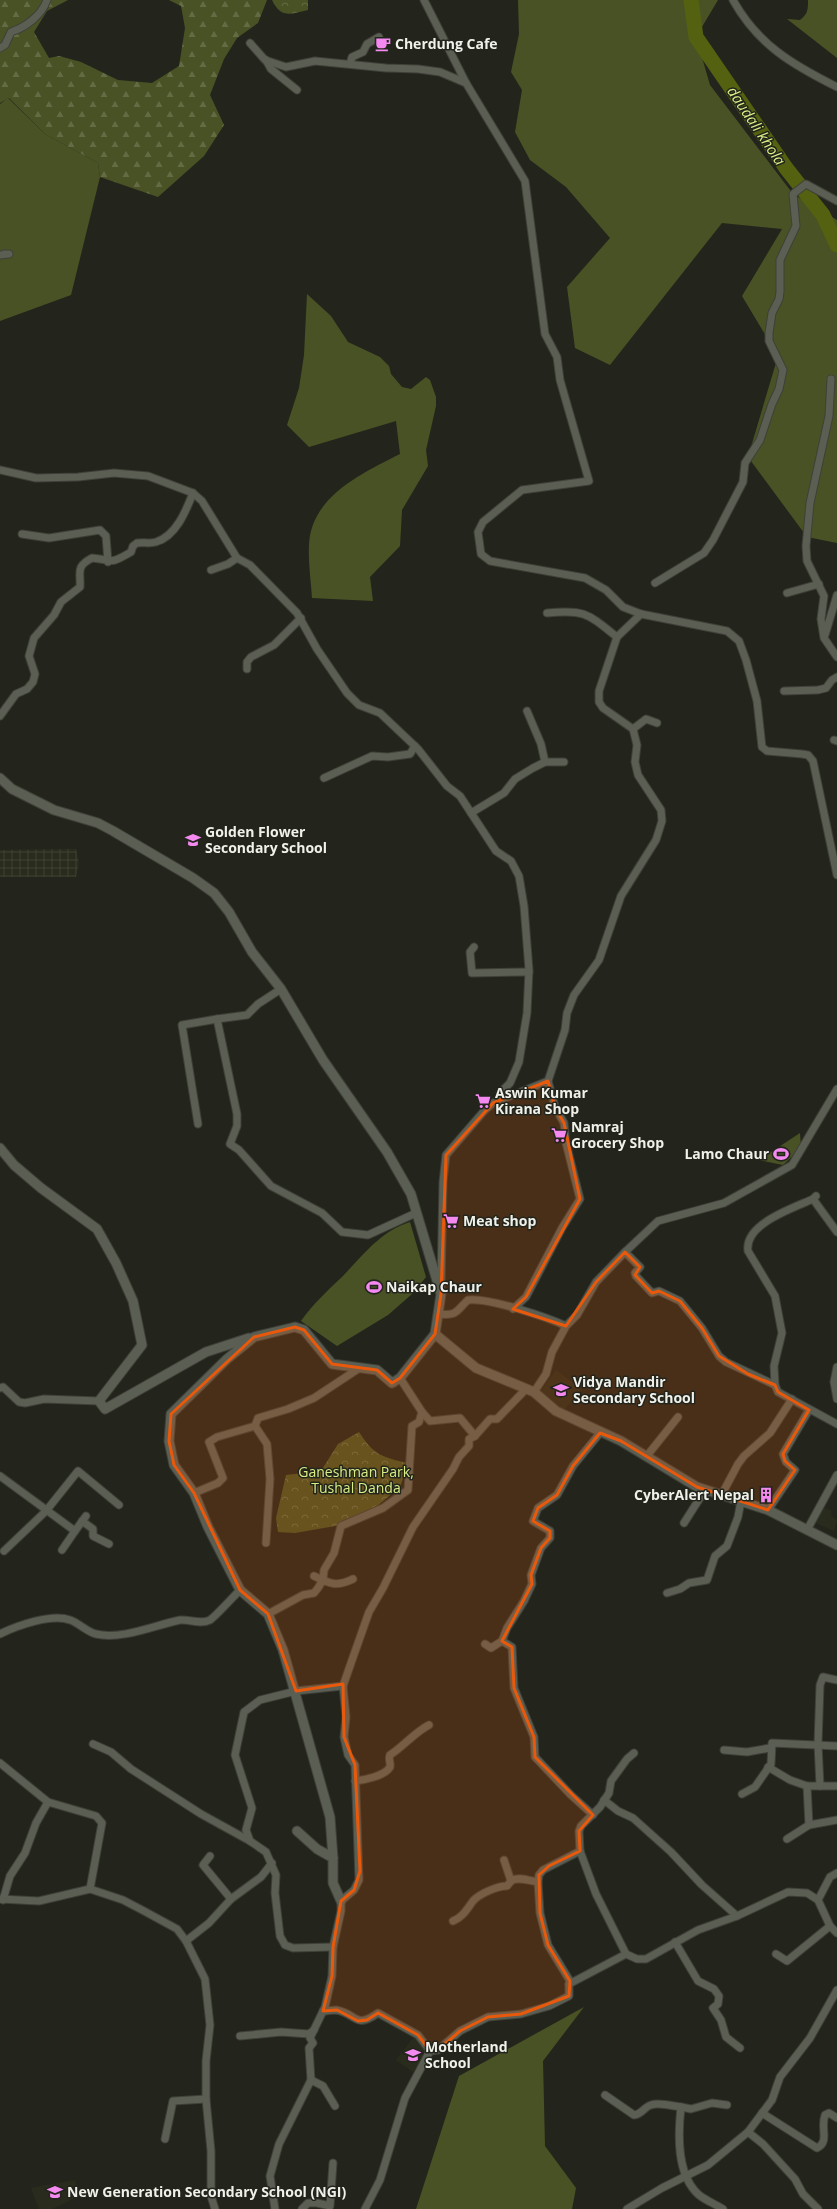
<svg xmlns="http://www.w3.org/2000/svg" width="837" height="2209" font-family="'Open Sans',sans-serif">
  <style>
    .built { fill: #292c1d }
    .industrial { fill: url(#industrial-grid) }
    .green { fill: #495224 }
    .forest { fill: url(#forest-firs) }
    .park { fill: url(#park-crowns) }
    .lines { fill: none; stroke-linecap: round; stroke-linejoin: round }
    .river { stroke: #546111; stroke-width: 15 }
    .minor-casing { stroke: #3f4038; stroke-width: 9 }
    .tertiary-casing { stroke: #3f4038; stroke-width: 11 }
    .minor { stroke: #5b5e53; stroke-width: 7 }
    .tertiary { stroke: #5b5e53; stroke-width: 9 }
    .marked { fill: #e8590c; fill-opacity: 0.2; stroke: #e8590c; stroke-width: 3; stroke-linejoin: round }
    .labels { text-anchor: middle; stroke-width: 3; stroke-linejoin: round; paint-order: stroke }
    .poi-label { font-size: 14px; font-weight: bold; fill: #eff1ea; stroke: #23251c; text-anchor: start }
    .park-label { font-size: 14px; fill: #d8ee86; stroke: #23251c }
    .water-label { font-size: 15px; font-style: italic; fill: #dbf18a; stroke: #23251c }
  </style>
  <defs>
    <pattern id="industrial-grid" width="8" height="8" patternUnits="userSpaceOnUse"><rect width="8" height="8" fill="#292c1d"/><path d="M0 4h8M4 0v8" fill="none" stroke="#3e4133"/></pattern>
    <pattern id="forest-firs" width="22" height="20" patternUnits="userSpaceOnUse"><rect width="22" height="20" fill="#495224"/><path d="M5 1l3.5 6h-7zM16 11l3.5 6h-7z" fill="#646b44"/></pattern>
    <pattern id="park-crowns" width="20" height="18" patternUnits="userSpaceOnUse"><rect width="20" height="18" fill="#495224"/><path d="M2 6a3 3 0 1 1 6 0M12 15a3 3 0 1 1 6 0" fill="none" stroke="#646b44"/></pattern>
  </defs>
  <rect width="100%" height="100%" fill="#23251c"/>
  <g class="built">
    <polygon points="556,1370 581,1389 564,1410 541,1391"/>
    <polygon points="824,1508 832,1511 831,1516 837,1520 834,1531 816,1523"/>
    <polygon points="414,2037 429,2049 413,2072 396,2060"/>
    <polygon points="75,2180 79,2196 52,2209 39,2209 31,2188"/>
  </g>
  <polygon class="industrial" points="76,849 79,863 76,877 0,877 0,850"/>
  <g class="green">
    <polygon points="518,0 718,0 696,37 710,85 793,194 837,220 837,543 807,537 748,457 778,356 742,296 782,229 722,223 610,365 575,348 567,287 610,238 566,187 530,160 515,132 522,90 511,72 519,34"/>
    <path d="M808 0H837V58L787 19 800 20C808 14 808 9 808 0Z"/>
    <polygon points="8,98 45,134 98,163 100,177 71,295 0,321 0,104"/>
    <path d="M307 294 331 316 348 342 380 357 389 366 391 374 402 387 411 389 426 377 430 380 436 397V406L426 450 428 466 402 510 400 546 370 577 373 601 312 598C311 581 308 563 309 545 311 496 363 473 400 454L396 421 309 447 287 425 299 388 304 355Z"/>
    <polygon points="800,1133 801,1148 783,1165 759,1160"/>
    <path d="M410 1222 426 1277 412 1294 388 1315 337 1346 301 1321C313 1304 328 1290 343 1276 363 1255 381 1231 410 1222Z"/>
    <polygon points="584,2007 543,2061 545,2146 576,2188 572,2209 416,2209 459,2076"/>
  </g>
  <polygon class="forest" points="0,0 68,0 47,11 34,32 49,58 59,56 81,62 118,80 152,83 179,66 185,28 181,6 169,0 267,0 258,23 237,38 224,59 210,95 224,125 204,156 158,197 100,177 98,163 45,134 9,98 0,103"/>
  <g class="park">
    <path d="M272 0H308V10C291 14 281 19 272 0Z"/>
    <path d="M359 1432C374 1455 381 1457 408 1463L400 1487 377 1506 341 1525 295 1533 278 1532 276 1518 286 1475 321 1471 338 1444Z"/>
  </g>
  <g class="lines">
    <polyline class="river" points="691,0 696,37 786,168 823,215 837,245"/>
    <defs>
      <g id="minor">
        <polyline points="424,0 466,83 525,181 545,334 557,357 560,380 589,481 522,490 483,522 478,532 481,554 490,561 585,578 606,590 623,607 641,614 727,631 739,641 746,660 757,701 762,747 767,751 802,754 808,755 813,761 837,875"/>
        <path d="M733 0C758 45 793 65 837 87"/>
        <polyline points="250,43 265,60 286,67 315,61 386,68 418,69 440,72 466,83"/>
        <path d="M0 48 5 45 11 32C26 27 42 15 47 0"/>
        <polyline points="266,60 271,69 297,90"/>
        <polyline points="350,64 352,57 363,52 367,44 379,37"/>
        <polyline points="0,255 9,254 4,254"/>
        <polyline points="831,379 829,416 810,503 806,546 807,561 824,596 821,619 824,638 837,657"/>
        <polyline points="0,470 36,478 78,477 114,473 148,476 193,493 202,501 237,558 250,565 297,613 317,649 347,693 359,705 380,713 418,749 447,786 460,796 496,851 511,861 519,876 524,906 529,970 527,1013 519,1062 510,1083 500,1093 499,1101"/>
        <polyline points="22,534 49,538 100,530 106,536 108,562"/>
        <polyline points="211,570 228,564 237,558"/>
        <polyline points="655,583 704,553 713,540 743,482 745,463 760,440 772,404 779,389 783,370 769,341 769,333 772,313 779,299 780,292 780,260 796,226 793,194 806,184 837,201"/>
        <polyline points="787,593 819,584"/>
        <path d="M547 613C585 609 588 614 617 637"/>
        <polyline points="825,635 837,595"/>
        <polyline points="247,669 247,662 251,657 274,645 301,618"/>
        <polyline points="784,691 818,690 826,688 832,680 837,677"/>
        <polyline points="527,711 541,744 545,762"/>
        <path d="M0 716 16 694 27 689 33 682 35 674 29 656 34 638 54 615 61 602 80 587C81 572 75 567 92 558 114 560 109 565 131 552L133 546 137 543C143 542 150 544 156 542 176 536 186 511 193 493"/>
        <polyline points="633,729 646,719 657,723"/>
        <polyline points="834,740 837,741"/>
        <polyline points="324,778 372,756 388,757 410,754 415,746"/>
        <polyline points="471,813 504,793 515,779 533,768 545,762 564,762"/>
        <polyline points="474,947 470,952 472,973 529,972"/>
        <polyline points="281,989 258,1004 247,1015 217,1019 237,1114 237,1126 230,1144 239,1150 271,1186 322,1213 342,1232 368,1235 416,1213"/>
        <polyline points="198,1124 182,1025 217,1019"/>
        <path d="M816 1196 813 1199C793 1208 744 1224 748 1251L775 1296 782 1333 774 1366 775 1385 778 1392 837 1424"/>
        <polyline points="813,1199 837,1232"/>
        <polyline points="625,1252 640,1267 635,1273 636,1276 652,1293 659,1291 680,1301 702,1328 719,1356 726,1362 775,1385"/>
        <polyline points="441,1286 443,1182 446,1155 484,1111 493,1103 548,1081 565,1030 567,1013 574,995 599,960 621,896 656,840 662,821 661,810 638,775 635,762 637,745 633,729 603,708 599,702 599,691 617,637 641,614"/>
        <polyline points="513,1309 526,1297 562,1228 580,1199 566,1143 564,1123 555,1107 548,1081"/>
        <path d="M438 1314C458 1316 455 1312 468 1300 487 1297 547 1317 566 1326"/>
        <polyline points="837,1367 834,1382 837,1399"/>
        <polyline points="0,1388 3,1387 19,1402 25,1403 44,1399 99,1401"/>
        <polyline points="534,1392 546,1374 552,1352 566,1326 577,1315 596,1282 625,1252 658,1221 724,1203 792,1165 837,1089"/>
        <polyline points="422,1412 430,1421 460,1418 475,1436"/>
        <polyline points="646,1457 678,1417"/>
        <polyline points="0,1476 75,1531 62,1550"/>
        <polyline points="194,1493 218,1483 223,1478 209,1442 217,1437 255,1426"/>
        <polyline points="721,1496 738,1464 744,1456 770,1433 792,1399"/>
        <polyline points="768,1510 795,1470 786,1462 783,1454 809,1410"/>
        <polyline points="82,1521 93,1529 93,1536 109,1544"/>
        <polyline points="684,1523 705,1490"/>
        <polyline points="807,1530 837,1475"/>
        <polyline points="75,1531 86,1516"/>
        <polyline points="266,1543 270,1479 267,1444 255,1426 258,1418 288,1409 314,1398 358,1369"/>
        <polyline points="4,1551 46,1511 78,1471 119,1505"/>
        <path d="M314 1576C330 1584 337 1587 353 1579"/>
        <polyline points="667,1593 680,1589 689,1583 707,1580 715,1556 727,1546 738,1517 741,1501"/>
        <polyline points="268,1614 303,1595 314,1593 318,1588 323,1580 324,1570 334,1553 341,1526 383,1508 408,1490 412,1426 419,1422 422,1412 400,1378"/>
        <path d="M0 1634C16 1626 52 1613 70 1620 79 1623 87 1632 96 1634 122 1640 155 1625 180 1620 190 1619 201 1625 210 1620 216 1616 233 1597 240 1590"/>
        <polyline points="502,1641 512,1647 514,1688 534,1737 535,1757 571,1795 593,1815"/>
        <polyline points="485,1644 491,1648 502,1641 507,1628 524,1601 532,1584 531,1575 541,1548 550,1538 550,1531 533,1521 538,1508 557,1495 573,1466 600,1433"/>
        <polyline points="93,1744 111,1752 131,1769 201,1814 250,1841"/>
        <polyline points="724,1750 747,1752 770,1748"/>
        <polyline points="0,1763 48,1802"/>
        <polyline points="768,1767 790,1780 807,1786 837,1786"/>
        <path d="M355 1781C364 1780 385 1776 390 1767 391 1763 388 1759 390 1755 404 1746 415 1732 429 1725"/>
        <polyline points="807,1786 809,1825"/>
        <polyline points="820,1786 818,1744 820,1685 823,1677 837,1680"/>
        <polyline points="742,1794 755,1787 771,1764 772,1743 837,1746"/>
        <polyline points="604,1800 618,1811 633,1818 671,1852 702,1885 737,1916"/>
        <polyline points="787,1839 809,1825 837,1820"/>
        <polyline points="580,1851 596,1894 626,1954"/>
        <polyline points="210,1856 203,1865 231,1899"/>
        <path d="M504 1860 511 1881C518 1876 530 1881 538 1882L540 1913 548 1945 570 1981 569 1984 626 1954 637 1959H646L698 1930 737 1916 788 1892 807 1893 818 1900 830 1877 837 1873"/>
        <polyline points="538,1882 539,1875 543,1870 580,1851 579,1831 581,1826 600,1807 609,1793 611,1781 627,1759 634,1753"/>
        <polyline points="0,1899 39,1901 90,1889 123,1900 144,1911 177,1929 186,1941 205,1979 210,2025 206,2061 206,2099 211,2151 211,2196 215,2209"/>
        <polyline points="3,1900 10,1876 25,1853 36,1823 48,1802 96,1816 102,1823 90,1889"/>
        <polyline points="818,1900 830,1926 837,1933"/>
        <path d="M453 1921C463 1917 467 1909 473 1901 479 1894 497 1886 507 1886L511 1881"/>
        <polyline points="186,1941 209,1923 231,1899 261,1877 272,1863"/>
        <polyline points="675,1942 698,1981 714,1989 719,1996 718,2004 713,2008 721,2020 726,2037 740,2048"/>
        <polyline points="333,1947 293,1948 285,1945 280,1936 275,1893 276,1875 266,1852 250,1841 246,1830 252,1808 235,1755 244,1712 260,1700 296,1691 343,1686"/>
        <polyline points="776,1954 787,1961 830,1926"/>
        <path d="M323 2011C327 2011 332 2010 336 2010 357 2013 354 2030 378 2013L418 2035 430 2051"/>
        <polyline points="240,2036 281,2032 309,2034 314,2030"/>
        <polyline points="311,2080 323,2086 335,2106"/>
        <path d="M605 2095 634 2115C642 2114 644 2107 651 2105 659 2102 672 2106 681 2107 678 2134 676 2175 699 2195 705 2200 715 2204 723 2209"/>
        <polyline points="681,2107 691,2109 712,2103 727,2105"/>
        <path d="M762 2113 817 2148C830 2142 820 2128 825 2115L829 2113 837 2118"/>
        <polyline points="748,2132 763,2144 784,2167 795,2179 803,2194 818,2209"/>
        <polyline points="165,2139 173,2101 206,2099"/>
        <polyline points="275,2209 270,2176 279,2144 311,2080 309,2048 313,2043 310,2038 325,2007 332,1976 333,1947 341,1911 341,1901 354,1890 359,1880 355,1765 348,1755 344,1737 346,1717 343,1686 351,1663 369,1612 383,1588 413,1527 453,1469 459,1457 469,1446 469,1439 475,1436 490,1419 497,1419 525,1390"/>
        <polyline points="302,2209 308,2203 317,2203 330,2206 333,2163"/>
        <polyline points="365,2209 380,2180 405,2098 430,2051 438,2050 460,2031 488,2017 521,2014 549,2006 569,1996 569,1984"/>
        <polyline points="627,2209 662,2188 708,2165 748,2132 772,2100 780,2077 810,2038 837,1990"/>
      </g>
      <g id="tertiary">
        <polyline points="0,778 12,789 54,810 98,823 113,831 193,878 214,893 229,912 252,952 281,989 323,1060 387,1152 411,1194 441,1294 435,1334 476,1368 534,1392 556,1411 621,1441 697,1487 768,1510 837,1545"/>
        <polyline points="0,1148 14,1165 41,1188 97,1229 116,1263 133,1301 142,1345 99,1401 105,1409 206,1352 249,1338"/>
        <polyline points="297,1831 317,1849 333,1858 333,1883 341,1901"/>
        <polyline points="333,1858 330,1817 283,1650 268,1614 240,1590 208,1527 194,1493 174,1465 169,1441 171,1414 227,1359 254,1337 295,1327 304,1330 332,1364 377,1370 392,1383 400,1378 435,1334"/>
      </g>
    </defs>
    <use href="#minor" class="minor-casing"/>
    <use href="#tertiary" class="tertiary-casing"/>
    <use href="#minor" class="minor"/>
    <use href="#tertiary" class="tertiary"/>
  </g>
  <path class="marked" d="M548 1081 555 1107 564 1123 580 1199 526 1297 513 1309 566 1326 596 1282 625 1252 640 1267 635 1275 652 1293 659 1291 680 1301 702 1328 719 1356 748 1374 775 1385 778 1392 809 1410 783 1454 785 1461 795 1470 768 1510 697 1487 621 1441 600 1433 573 1466 557 1495 538 1508 533 1521 550 1531V1538L541 1548 531 1575 532 1584 502 1641 512 1647 514 1688 534 1737 535 1757 593 1815 579 1831 580 1851 549 1866 539 1875 540 1913 548 1945 570 1981 569 1996 521 2014 488 2017 460 2031 438 2050 430 2051 418 2035 378 2013 367 2020 358 2021 337 2010 323 2011 332 1976 333 1947 341 1901 354 1890 360 1871 355 1765 344 1737 343 1684 296 1691 268 1614 240 1590 194 1493 174 1465 169 1441 171 1414 254 1337 295 1327 304 1330 332 1364 377 1370 392 1383 400 1378 435 1334 441 1294 446 1155 493 1103Z"/>
  <defs>
    <symbol id="cafe-bare" viewBox="-9 -9 18 18"><path d="M-5.5-4.5H6V0H3Q3 3.5 0 3.5H-2.5Q-5.5 3.5-5.5 0ZM3-3.2v2h1.7v-2ZM-6 4.5H4V6H-6Z" fill="#f489f0" stroke="#23251c" stroke-width="2.5" paint-order="stroke"/></symbol>
    <symbol id="school-bare" viewBox="-9 -9 18 18"><path d="M0-5L7-2L0 1L-7-2ZM-4 1L0 2.5L4 1V4Q0 6-4 4Z" fill="#f489f0" stroke="#23251c" stroke-width="2.5" paint-order="stroke"/></symbol>
    <symbol id="supermarket-bare" viewBox="-9 -9 18 18"><path d="M-6-5.5h2.5l.6 2H6L4.5 2H-2.5L-4.4-4H-6ZM-1.5 3.2a1.3 1.3 0 1 0 .1 0ZM3 3.2a1.3 1.3 0 1 0 .1 0Z" fill="#f489f0" stroke="#23251c" stroke-width="2.5" paint-order="stroke"/></symbol>
    <symbol id="stadium-bare" viewBox="-9 -9 18 18"><path d="M0-5a6.5 5 0 1 0 0 10a6.5 5 0 1 0 0-10ZM-3.5-1.8h7v3.6h-7Z" fill="#f489f0" stroke="#23251c" stroke-width="2.5" paint-order="stroke"/></symbol>
    <symbol id="building-bare" viewBox="-9 -9 18 18"><path d="M-4-6H4V6H1V3H-1V6H-4ZM-2.5-4.3h1.7v1.8h-1.7ZM.8-4.3h1.7v1.8H.8ZM-2.5-1h1.7V.8h-1.7ZM.8-1h1.7V.8H.8Z" fill="#f489f0" stroke="#23251c" stroke-width="2.5" paint-order="stroke"/></symbol>
  </defs>
  <g fill-rule="evenodd">
    <use href="#cafe-bare" x="372" y="33" width="22" height="22"/>
    <use href="#school-bare" x="182" y="829" width="22" height="22"/>
    <use href="#supermarket-bare" x="472" y="1090" width="22" height="22"/>
    <use href="#supermarket-bare" x="548" y="1124" width="22" height="22"/>
    <use href="#stadium-bare" x="770" y="1143" width="22" height="22"/>
    <use href="#supermarket-bare" x="440" y="1210" width="22" height="22"/>
    <use href="#stadium-bare" x="363" y="1276" width="22" height="22"/>
    <use href="#school-bare" x="550" y="1379" width="22" height="22"/>
    <use href="#building-bare" x="755" y="1484" width="22" height="22"/>
    <use href="#school-bare" x="402" y="2044" width="22" height="22"/>
    <use href="#school-bare" x="44" y="2181" width="22" height="22"/>
  </g>
  <g class="labels">
    <g class="poi-label">
      <text x="395" y="49">Cherdung Cafe</text>
      <text x="205" y="837">Golden Flower<tspan x="205" dy="16">Secondary School</tspan></text>
      <text x="495" y="1098">Aswin Kumar<tspan x="495" dy="16">Kirana Shop</tspan></text>
      <text x="571" y="1132">Namraj<tspan x="571" dy="16">Grocery Shop</tspan></text>
      <text x="769" y="1159" text-anchor="end">Lamo Chaur</text>
      <text x="463" y="1226">Meat shop</text>
      <text x="386" y="1292">Naikap Chaur</text>
      <text x="573" y="1387">Vidya Mandir<tspan x="573" dy="16">Secondary School</tspan></text>
      <text x="754" y="1500" text-anchor="end">CyberAlert Nepal</text>
      <text x="425" y="2052">Motherland<tspan x="425" dy="16">School</tspan></text>
      <text x="67" y="2197">New Generation Secondary School (NGI)</text>
    </g>
    <g class="park-label">
      <text x="356" y="1477">Ganeshman Park,<tspan x="356" dy="16">Tushal Danda</tspan></text>
    </g>
    <g class="water-label">
      <text transform="translate(756 126) rotate(56)" y="5">daudali khola</text>
    </g>
  </g>
</svg>
